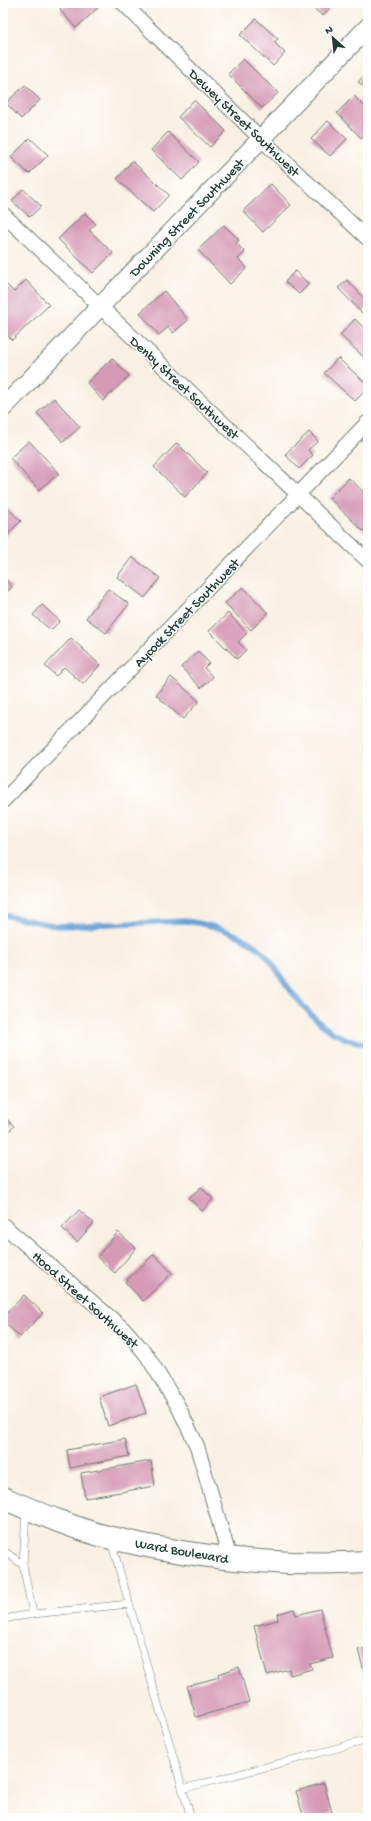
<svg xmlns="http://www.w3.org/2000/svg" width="371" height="1821" font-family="'Gochi Hand',sans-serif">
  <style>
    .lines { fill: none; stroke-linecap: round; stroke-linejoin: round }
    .stream { stroke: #68a3d8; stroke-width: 5.5 }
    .building { fill: #d69ab4 }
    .service-casing { stroke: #6b7c71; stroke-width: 8 }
    .minor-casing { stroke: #6b7c71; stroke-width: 16 }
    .tertiary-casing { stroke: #6b7c71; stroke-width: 20 }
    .primary-casing { stroke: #6b7c71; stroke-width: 24 }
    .service { stroke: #fff; stroke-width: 7 }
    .minor { stroke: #fff; stroke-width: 14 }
    .tertiary { stroke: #fff; stroke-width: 18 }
    .primary { stroke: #fff; stroke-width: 22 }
    .labels { text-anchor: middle; stroke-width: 3; stroke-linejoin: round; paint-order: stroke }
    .street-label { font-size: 14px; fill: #1f3d34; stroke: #fff }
  </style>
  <rect width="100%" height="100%" fill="#fff"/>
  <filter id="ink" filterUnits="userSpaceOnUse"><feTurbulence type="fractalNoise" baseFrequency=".025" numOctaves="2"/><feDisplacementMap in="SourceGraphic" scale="8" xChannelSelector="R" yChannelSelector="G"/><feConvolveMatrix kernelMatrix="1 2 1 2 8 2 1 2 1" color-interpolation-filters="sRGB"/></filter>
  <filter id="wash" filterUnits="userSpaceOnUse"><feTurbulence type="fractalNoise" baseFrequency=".012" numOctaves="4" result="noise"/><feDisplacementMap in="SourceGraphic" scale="16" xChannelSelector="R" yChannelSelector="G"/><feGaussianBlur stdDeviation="0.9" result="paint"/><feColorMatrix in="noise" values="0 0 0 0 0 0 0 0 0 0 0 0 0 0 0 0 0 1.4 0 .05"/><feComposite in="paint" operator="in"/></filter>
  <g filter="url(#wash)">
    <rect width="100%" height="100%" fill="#f8f0e2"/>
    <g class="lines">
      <path class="stream" d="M3 915 57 926 186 921C214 925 243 934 264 953 272 961 279 974 285 983 298 1001 321 1029 342 1037 350 1041 359 1042 368 1044"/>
    </g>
    <g id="blocks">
      <g class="building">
        <polygon points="67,3 97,3 100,6 76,28 60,10"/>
        <polygon points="311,3 334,3 323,16 309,5"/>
        <polygon points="256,19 278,39 274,42 285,53 273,66 240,35"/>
        <polygon points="243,59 278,93 262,108 228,74"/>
        <polygon points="368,71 368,90 358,82"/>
        <polygon points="25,85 40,100 21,119 6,103"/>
        <polygon points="354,96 368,110 368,131 361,138 337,113"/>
        <polygon points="194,100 226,131 210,147 178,117"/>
        <polygon points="328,121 347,139 330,156 311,139"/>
        <polygon points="168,132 199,162 182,180 151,150"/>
        <polygon points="30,138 48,155 29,174 11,157"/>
        <polygon points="132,161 169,195 153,212 117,179"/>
        <polygon points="271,184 291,205 263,232 243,211"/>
        <polygon points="23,189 41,206 30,217 12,201"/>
        <polygon points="85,213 96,224 89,230 113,253 93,273 58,239"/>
        <polygon points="224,225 239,240 236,243 245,252 238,259 247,268 230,284 198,250"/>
        <polygon points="295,271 309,284 299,294 285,282"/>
        <polygon points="26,280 49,305 12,340 3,330 3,281 14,292"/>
        <polygon points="347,280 368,302 368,307 362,313 338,288"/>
        <polygon points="164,291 188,320 173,333 168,327 159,335 140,313"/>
        <polygon points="355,319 368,332 368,361 340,335"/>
        <polygon points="112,358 129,376 103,401 87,383"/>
        <polygon points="338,358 368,385 368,388 355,401 324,373"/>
        <polygon points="54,398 80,427 63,442 37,413"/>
        <polygon points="309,432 318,441 308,450 313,455 299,469 285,454"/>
        <polygon points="29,441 59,473 39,490 10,458"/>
        <polygon points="177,443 207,473 185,497 154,467"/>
        <polygon points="349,478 368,496 368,525 363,531 329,498"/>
        <polygon points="3,504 21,521 3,539"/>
        <polygon points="132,557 160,578 145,598 117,577"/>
        <polygon points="3,577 12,587 3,595"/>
        <polygon points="243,587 268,613 251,630 225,603"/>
        <polygon points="108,589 129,604 106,633 86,618"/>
        <polygon points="42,605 60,621 51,630 33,615"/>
        <polygon points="228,613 247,633 238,642 246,650 237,659 209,631"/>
        <polygon points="71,638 100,665 83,684 64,667 56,676 45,666"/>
        <polygon points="198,651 209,663 204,668 213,677 201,688 181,667"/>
        <polygon points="171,677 199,701 183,719 156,695"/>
        <polygon points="4,1117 14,1126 3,1138 3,1118"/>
        <polygon points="201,1187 213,1199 202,1211 189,1198"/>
        <polygon points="79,1210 94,1223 77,1242 62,1228"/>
        <polygon points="118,1232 136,1248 115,1273 97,1257"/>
        <polygon points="154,1254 172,1273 143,1301 125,1282"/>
        <polygon points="24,1295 43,1313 20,1337 3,1321 3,1317"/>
        <polygon points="136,1384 146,1413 108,1426 99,1397"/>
        <polygon points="125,1439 129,1456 70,1468 67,1450"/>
        <polygon points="151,1461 155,1486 85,1498 81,1473"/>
        <polygon points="294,1609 296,1615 320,1609 333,1658 310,1664 312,1669 290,1675 289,1669 267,1675 254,1626 278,1620 277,1614"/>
        <polygon points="368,1648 368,1685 358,1650"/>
        <polygon points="239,1667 249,1702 196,1717 187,1686 219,1677 218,1674"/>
        <polygon points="324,1783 332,1813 315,1818 304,1818 296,1791"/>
      </g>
    </g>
  </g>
  <g filter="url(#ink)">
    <use href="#blocks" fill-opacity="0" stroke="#6b7c71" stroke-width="1"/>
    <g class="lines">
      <defs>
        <g id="service">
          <polyline points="111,1541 191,1818"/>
          <polyline points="3,1550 23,1565 33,1614 129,1604"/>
          <polyline points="23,1565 26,1511"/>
          <polyline points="3,1619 33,1614"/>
          <polyline points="182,1789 368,1740"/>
        </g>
        <g id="minor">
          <polyline points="123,3 261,139 368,239"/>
          <polyline points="3,214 368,561"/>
          <polyline points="3,801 368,422"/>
          <polyline points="3,1225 127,1332 146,1354 178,1406 197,1446 230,1559"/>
        </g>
        <polyline id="tertiary" points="3,408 368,27"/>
        <path id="primary" d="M3 1498C38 1513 75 1529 111 1538 195 1558 282 1567 368 1562"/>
      </defs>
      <use href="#service" class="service-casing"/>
      <use href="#minor" class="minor-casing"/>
      <use href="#tertiary" class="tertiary-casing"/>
      <use href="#primary" class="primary-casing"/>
      <use href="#service" class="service"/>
      <use href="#minor" class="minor"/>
      <use href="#tertiary" class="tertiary"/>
      <use href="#primary" class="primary"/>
    </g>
  </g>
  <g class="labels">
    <g class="street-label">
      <text transform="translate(245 122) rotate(44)" y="5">Dewey Street Southwest</text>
      <text transform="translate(186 217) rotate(-46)" y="5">Downing Street Southwest</text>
      <text transform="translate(185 387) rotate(43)" y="5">Denby Street Southwest</text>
      <text transform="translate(186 612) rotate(-46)" y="5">Aycock Street Southwest</text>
      <text transform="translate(86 1299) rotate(42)" y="5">Hood Street Southwest</text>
      <text transform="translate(182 1550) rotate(10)" y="5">Ward Boulevard</text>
    </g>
  </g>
  <rect width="371" height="1821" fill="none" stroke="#fff" stroke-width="16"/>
  <g transform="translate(333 38) rotate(333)" stroke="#ffffff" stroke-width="3" paint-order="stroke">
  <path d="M0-3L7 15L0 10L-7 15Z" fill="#1f3d34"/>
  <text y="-6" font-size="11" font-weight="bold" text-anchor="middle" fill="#1f3d34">N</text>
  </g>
</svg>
